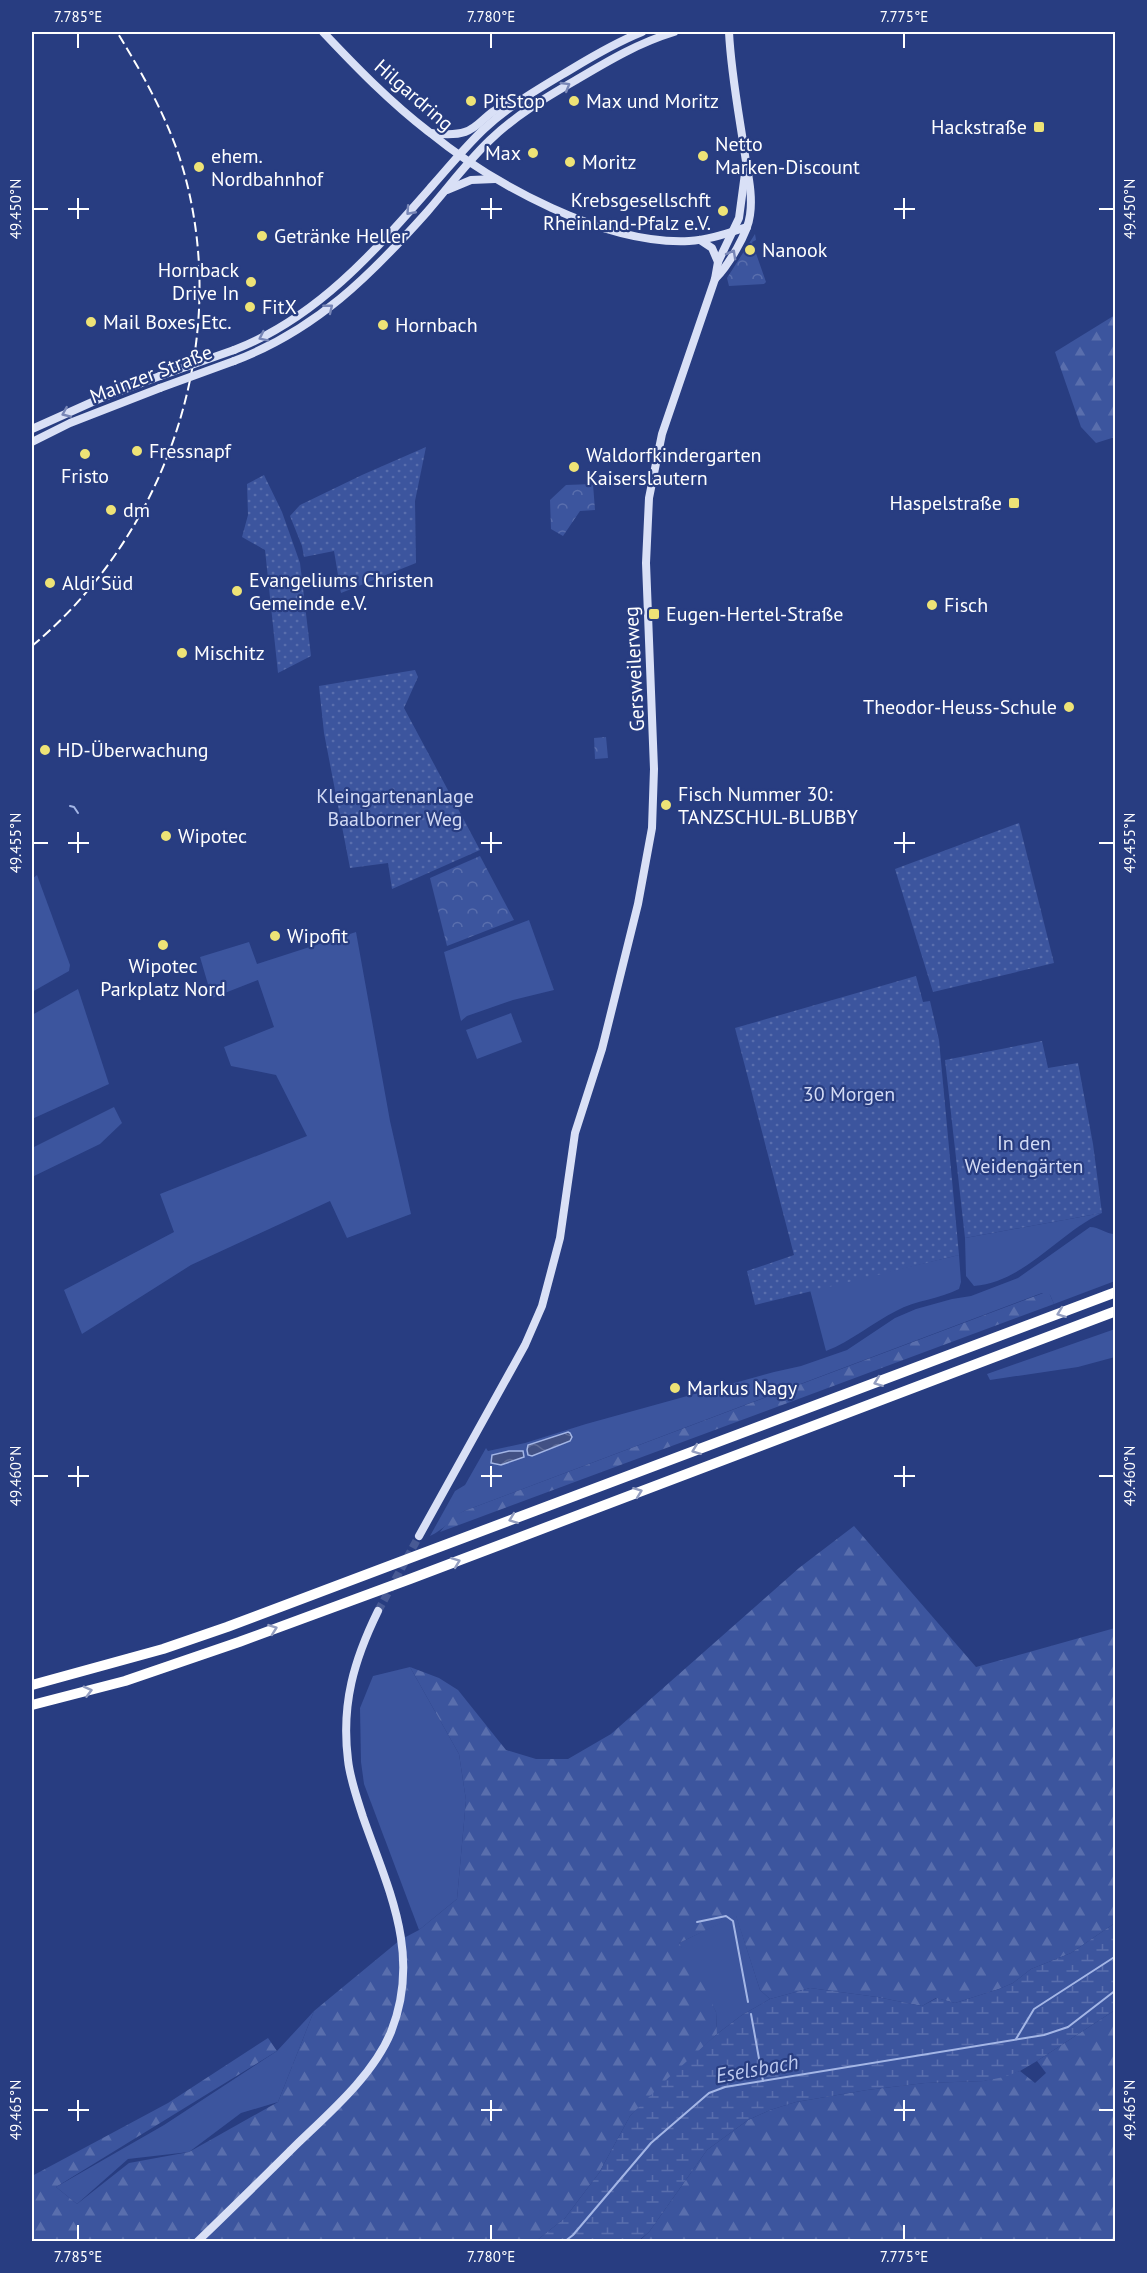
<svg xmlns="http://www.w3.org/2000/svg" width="1147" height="2273" font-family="'PT Sans',sans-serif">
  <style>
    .grass { fill: #3c559e }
    .forest { fill: url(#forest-firs) }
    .wetland { fill: url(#wetland-marsh) }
    .park { fill: url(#park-crowns) }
    .garden { fill: url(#garden-dots) }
    .water { fill: url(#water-waves); stroke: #a4b6e6; stroke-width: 1.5 }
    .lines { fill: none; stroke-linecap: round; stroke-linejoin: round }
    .stream { stroke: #a4b6e6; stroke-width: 2 }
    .secondary-tunnel { stroke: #485a94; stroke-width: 8; stroke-dasharray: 8 4; stroke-linecap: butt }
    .secondary { stroke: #d9e0f6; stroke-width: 8 }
    .highway { stroke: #fff; stroke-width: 10 }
    .rail { stroke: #fff; stroke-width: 2; stroke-dasharray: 10 4.5; stroke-linecap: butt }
    .secondary-bridge { stroke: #d9e0f6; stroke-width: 8 }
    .oneway { stroke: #7886b6 }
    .oneway2 { stroke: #949ec0 }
    .ticks { fill: none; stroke: #fff; stroke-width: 2 }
    .poi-dot { fill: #eee376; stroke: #283d81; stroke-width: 2 }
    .labels { text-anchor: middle; stroke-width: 4.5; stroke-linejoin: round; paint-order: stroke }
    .street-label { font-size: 20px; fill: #fff; stroke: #283d81 }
    .poi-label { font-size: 20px; fill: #fff; stroke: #283d81; text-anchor: start }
    .park-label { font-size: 20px; fill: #d3dbf5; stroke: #283d81 }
    .water-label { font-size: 21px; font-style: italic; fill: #bbc8ee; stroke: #283d81 }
    .neatline { fill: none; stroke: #fff; stroke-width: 2 }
    .ticks-label { font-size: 15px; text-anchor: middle; fill: #fff }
  </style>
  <defs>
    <pattern id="forest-firs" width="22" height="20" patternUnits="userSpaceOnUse" patternTransform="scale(1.5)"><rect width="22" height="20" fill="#3c559e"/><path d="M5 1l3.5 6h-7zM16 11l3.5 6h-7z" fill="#596ead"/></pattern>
    <pattern id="wetland-marsh" width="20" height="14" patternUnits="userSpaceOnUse" patternTransform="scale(1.5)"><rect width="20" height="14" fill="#3c559e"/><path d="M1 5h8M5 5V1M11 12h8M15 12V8" fill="none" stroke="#596ead"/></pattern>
    <pattern id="park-crowns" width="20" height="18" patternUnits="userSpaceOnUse" patternTransform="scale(1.5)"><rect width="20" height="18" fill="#3c559e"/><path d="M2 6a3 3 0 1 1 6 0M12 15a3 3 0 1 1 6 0" fill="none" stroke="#596ead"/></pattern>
    <pattern id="garden-dots" width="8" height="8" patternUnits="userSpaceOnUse" patternTransform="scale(1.5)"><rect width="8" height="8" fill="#3c559e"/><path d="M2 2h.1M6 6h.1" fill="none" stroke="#596ead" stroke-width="1.8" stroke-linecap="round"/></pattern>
    <pattern id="water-waves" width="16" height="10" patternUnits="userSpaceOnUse" patternTransform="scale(1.5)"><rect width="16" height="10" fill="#425184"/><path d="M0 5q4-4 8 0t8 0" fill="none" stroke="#5e6b96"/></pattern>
  </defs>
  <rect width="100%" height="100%" fill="#283d81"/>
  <g class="grass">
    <polygon points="37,875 70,965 69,971 32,992 32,879"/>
    <polygon points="529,920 554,990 513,1000 467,1016 461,1021 444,952"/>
    <polygon points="356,932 390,1121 411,1214 347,1238 330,1201 191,1265 82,1334 64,1290 174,1232 160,1194 307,1136 276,1075 231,1066 224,1047 274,1027 258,980 212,998 200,957 249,942 257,964"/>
    <polygon points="78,989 109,1084 32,1119 32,1015"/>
    <polygon points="511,1013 522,1042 477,1059 466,1030"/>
    <polygon points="114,1107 122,1123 100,1144 32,1177 32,1148"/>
    <path d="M1102 1213C1057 1234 1026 1281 974 1286L966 1276 965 1238Z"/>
    <path d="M1090 1227C1099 1227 1106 1234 1115 1234V1281L1054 1304 1050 1295 1042 1293 464 1511C451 1518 444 1530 430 1536L455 1491 465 1485 486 1448 488 1451 525 1443 586 1424 774 1372 801 1366 847 1350 895 1318 916 1309 952 1299 971 1296 1018 1278Z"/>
    <path d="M959 1255 961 1282 959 1289C940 1299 916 1300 896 1311 872 1323 852 1341 826 1351L810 1290Z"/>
    <polygon points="1115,1329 1115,1357 1078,1367 990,1380 987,1374"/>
    <polygon points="410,1667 459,1754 466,1800 457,1899 419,1930 364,1784 361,1762 360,1708 373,1676"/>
    <polygon points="736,1915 760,1990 770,1999 742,2015 717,2034 716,2012 679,1943"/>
    <polygon points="314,2011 278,2102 241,2113 189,2152 128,2159 77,2204 56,2187 164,2125 277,2051"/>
  </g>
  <g class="forest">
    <polygon points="1115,315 1115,437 1096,443 1081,427 1055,352"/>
    <polygon points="1046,1292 1050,1295 1054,1304 440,1532 452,1517 464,1511"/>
    <polygon points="854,1526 976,1667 1115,1628 1115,1923 1071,1953 1031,1969 1013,1983 999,1989 955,2003 936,1998 922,2006 877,1997 810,1988 770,1999 760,1990 736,1916 679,1943 696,1969 716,2012 717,2034 630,2116 599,2173 565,2218 536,2241 32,2242 32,2176 168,2103 268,2038 277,2051 56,2187 77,2204 129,2163 189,2152 278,2102 314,2011 400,1940 419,1930 457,1899 466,1800 459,1754 410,1667 439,1678 458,1690 506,1750 536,1759 568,1759 611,1734 799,1568"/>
    <polygon points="1115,2010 1115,2241 638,2242 649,2232 707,2150 748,2120 770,2110 796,2102 867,2090 925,2083 984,2081 1020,2071 1035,2083 1046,2073 1037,2061"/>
  </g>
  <polygon class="wetland" points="1115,1923 1115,2010 1037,2061 1020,2071 1004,2077 984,2081 925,2083 867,2090 796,2102 770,2110 748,2120 707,2150 649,2232 638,2241 536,2241 565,2218 599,2173 630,2116 666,2080 717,2034 742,2015 770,1999 810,1988 877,1997 922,2006 937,1998 955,2003 999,1989 1013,1983 1031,1969 1071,1953"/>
  <g class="park">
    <polygon points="755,234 756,240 752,242 766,282 764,284 729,286 727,278"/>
    <polygon points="593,484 595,510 580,511 563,536 551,529 550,500 566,485"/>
    <polygon points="606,737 608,758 595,759 594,738"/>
    <polygon points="480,856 514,920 447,946 430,878"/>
  </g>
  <g class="garden">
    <polygon points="426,447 415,501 416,563 341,593 334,551 304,557 302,546 290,516 300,505 362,475"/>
    <polygon points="264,475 282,512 300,563 311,656 278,673 265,550 242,537 248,515 247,484"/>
    <polygon points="415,670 418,677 404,708 480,850 392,889 388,863 350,868 324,733 319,686"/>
    <polygon points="1019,823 1054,963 933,992 895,869"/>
    <polygon points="916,976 923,1002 930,1001 939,1040 959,1255 755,1305 747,1271 794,1255 735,1028"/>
    <polygon points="1042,1041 1048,1068 1078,1063 1093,1144 1102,1213 965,1238 945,1060"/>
  </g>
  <g class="water">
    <polygon points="568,1432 570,1433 572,1437 570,1441 532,1456 528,1455 527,1450 528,1445"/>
    <polygon points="509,1451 523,1451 524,1457 501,1465 491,1463 492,1455"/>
  </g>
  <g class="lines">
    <g class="stream">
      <polyline points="70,806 74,807 78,813"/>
      <polyline points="697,1922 726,1916 733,1921 748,2002"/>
      <polyline points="751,2014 763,2081"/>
      <polyline points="1016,2039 1034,2009 1116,1956"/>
      <polyline points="564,2242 573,2235 651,2143 709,2093 725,2087 1044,2035 1068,2027 1116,1990"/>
    </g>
    <polyline class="secondary-tunnel" points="378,1611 419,1536"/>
    <g class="secondary">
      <path d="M323 32C356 67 390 102 429 132 494 185 604 245 689 241 709 240 728 233 747 227"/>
      <path d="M431 133C485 140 472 116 512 102"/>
      <polyline points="447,190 471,180 495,179"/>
      <polyline points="700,240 712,248 718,262"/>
      <path d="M715 279C728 266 748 233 750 215 753 195 748 175 745 155 739 114 731 73 729 32"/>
      <path d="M234 350C317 318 375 251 432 186 449 167 465 147 484 129 510 105 540 88 570 70 593 56 617 42 642 32"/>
      <path d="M234 361C316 330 370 276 427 212 448 188 467 162 490 140 516 115 545 98 576 80 608 61 638 43 674 32"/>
      <polyline points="32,429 99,399 160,376"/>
      <polyline points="32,442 70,423 160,388"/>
      <polyline points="419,1536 525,1345 542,1306 560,1238 575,1133 602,1049 638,904 652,828 654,769 646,563 649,498 662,434 715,279 718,262 739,218 746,166"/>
      <path d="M197 2242C230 2210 263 2178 295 2146 328 2114 373 2076 391 2032 422 1954 388 1889 363 1817 357 1798 350 1779 348 1760 341 1704 354 1660 378 1611"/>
    </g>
    <g class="highway">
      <polyline points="32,1685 163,1649 227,1627 1116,1292"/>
      <polyline points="32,1705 125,1681 239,1642 410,1579 1116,1311"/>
    </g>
    <path class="rail" d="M32 646C170 531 234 335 181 162 166 115 142 73 117 32"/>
    <g class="secondary-bridge">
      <polyline points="160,376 234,350"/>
      <polyline points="160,388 234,361"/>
    </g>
  </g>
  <defs><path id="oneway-chevron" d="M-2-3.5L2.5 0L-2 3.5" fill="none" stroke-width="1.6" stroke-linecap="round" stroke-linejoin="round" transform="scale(1.5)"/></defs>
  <g class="oneway">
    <use href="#oneway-chevron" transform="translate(566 86) rotate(-31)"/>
    <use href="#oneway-chevron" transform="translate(410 211) rotate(132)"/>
    <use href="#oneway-chevron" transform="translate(732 254) rotate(-61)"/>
    <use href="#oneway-chevron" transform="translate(329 308) rotate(-39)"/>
    <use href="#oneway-chevron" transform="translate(263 337) rotate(154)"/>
    <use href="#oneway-chevron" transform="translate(66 413) rotate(157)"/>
  </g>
  <g class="oneway2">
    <use href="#oneway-chevron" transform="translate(1061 1313) rotate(159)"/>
    <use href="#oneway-chevron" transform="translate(878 1382) rotate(159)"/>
    <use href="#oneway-chevron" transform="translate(696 1450) rotate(159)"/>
    <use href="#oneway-chevron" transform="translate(638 1492) rotate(-21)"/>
    <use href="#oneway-chevron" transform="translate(513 1519) rotate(159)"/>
    <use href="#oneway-chevron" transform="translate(456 1562) rotate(-21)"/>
    <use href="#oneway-chevron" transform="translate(273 1629) rotate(-20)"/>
    <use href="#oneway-chevron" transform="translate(88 1691) rotate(-15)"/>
  </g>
  <path class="ticks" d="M78 33V48M491 33V48M904 33V48M78 198V219M491 198V219M904 198V219M33 209H48M68 209H89M481 209H502M894 209H915M1099 209H1114M78 832V853M491 832V853M904 832V853M33 843H48M68 843H89M481 843H502M894 843H915M1099 843H1114M78 1466V1487M491 1466V1487M904 1466V1487M33 1476H48M68 1476H89M481 1476H502M894 1476H915M1099 1476H1114M78 2100V2121M491 2100V2121M904 2100V2121M33 2110H48M68 2110H89M481 2110H502M894 2110H915M1099 2110H1114M78 2225V2240M491 2225V2240M904 2225V2240"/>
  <g class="poi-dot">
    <circle cx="471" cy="101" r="6"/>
    <circle cx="574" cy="101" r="6"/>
    <rect x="1033" y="121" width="12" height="12" rx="3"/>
    <circle cx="533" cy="153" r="6"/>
    <circle cx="703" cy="156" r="6"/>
    <circle cx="570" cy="162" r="6"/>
    <circle cx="199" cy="167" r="6"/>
    <circle cx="723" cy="211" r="6"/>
    <circle cx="262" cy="236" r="6"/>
    <circle cx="750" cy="250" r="6"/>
    <circle cx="251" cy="282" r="6"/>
    <circle cx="250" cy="307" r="6"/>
    <circle cx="91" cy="322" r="6"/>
    <circle cx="383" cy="325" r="6"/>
    <circle cx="137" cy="451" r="6"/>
    <circle cx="85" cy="454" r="6"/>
    <circle cx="574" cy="467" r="6"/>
    <rect x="1008" y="497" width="12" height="12" rx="3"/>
    <circle cx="111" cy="510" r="6"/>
    <circle cx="50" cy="583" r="6"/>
    <circle cx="237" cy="591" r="6"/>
    <circle cx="932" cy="605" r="6"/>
    <rect x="648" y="608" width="12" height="12" rx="3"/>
    <circle cx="182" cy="653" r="6"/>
    <circle cx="1069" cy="707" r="6"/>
    <circle cx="45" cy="750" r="6"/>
    <circle cx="666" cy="805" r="6"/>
    <circle cx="166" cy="836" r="6"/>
    <circle cx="275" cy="936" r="6"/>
    <circle cx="163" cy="945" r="6"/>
    <circle cx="675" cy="1388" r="6"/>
  </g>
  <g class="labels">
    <g class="street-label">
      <text transform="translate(414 95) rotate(41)" y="7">Hilgardring</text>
      <text transform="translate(151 374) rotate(-21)" y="7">Mainzer Straße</text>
      <text transform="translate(634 669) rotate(-93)" y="7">Gersweilerweg</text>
    </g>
    <g class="poi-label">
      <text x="483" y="108">PitStop</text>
      <text x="586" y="108">Max und Moritz</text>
      <text x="1027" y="134" text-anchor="end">Hackstraße</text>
      <text x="715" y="151">Netto<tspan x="715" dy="23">Marken-Discount</tspan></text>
      <text x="521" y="160" text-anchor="end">Max</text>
      <text x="211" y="163">ehem.<tspan x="211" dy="23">Nordbahnhof</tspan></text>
      <text x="582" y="169">Moritz</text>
      <text x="711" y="207" text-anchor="end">Krebsgesellschft<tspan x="711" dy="23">Rheinland-Pfalz e.V.</tspan></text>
      <text x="274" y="243">Getränke Heller</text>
      <text x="762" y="257">Nanook</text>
      <text x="239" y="277" text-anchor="end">Hornback<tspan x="239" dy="23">Drive In</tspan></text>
      <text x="262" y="314">FitX</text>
      <text x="103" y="329">Mail Boxes Etc.</text>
      <text x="395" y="332">Hornbach</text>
      <text x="149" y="458">Fressnapf</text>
      <text x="586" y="462">Waldorfkindergarten<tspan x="586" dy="23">Kaiserslautern</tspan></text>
      <text x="85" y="483" text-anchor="middle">Fristo</text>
      <text x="1002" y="510" text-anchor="end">Haspelstraße</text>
      <text x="123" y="517">dm</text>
      <text x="249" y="587">Evangeliums Christen<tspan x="249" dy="23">Gemeinde e.V.</tspan></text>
      <text x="62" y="590">Aldi Süd</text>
      <text x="944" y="612">Fisch</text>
      <text x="666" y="621">Eugen-Hertel-Straße</text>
      <text x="194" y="660">Mischitz</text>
      <text x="1057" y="714" text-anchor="end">Theodor-Heuss-Schule</text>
      <text x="57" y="757">HD-Überwachung</text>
      <text x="678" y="801">Fisch Nummer 30:<tspan x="678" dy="23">TANZSCHUL-BLUBBY</tspan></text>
      <text x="178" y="843">Wipotec</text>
      <text x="287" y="943">Wipofit</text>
      <text x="163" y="973" text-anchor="middle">Wipotec<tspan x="163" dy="23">Parkplatz Nord</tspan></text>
      <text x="687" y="1395">Markus Nagy</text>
    </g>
    <g class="park-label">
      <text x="395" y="803">Kleingartenanlage<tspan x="395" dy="23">Baalborner Weg</tspan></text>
      <text x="849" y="1101">30 Morgen</text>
      <text x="1024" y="1150">In den<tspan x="1024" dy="23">Weidengärten</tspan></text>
    </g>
    <g class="water-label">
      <text transform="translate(757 2069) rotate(-10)" y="7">Eselsbach</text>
    </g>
  </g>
  <rect width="1147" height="2273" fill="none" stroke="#283d81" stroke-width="66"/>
  <rect x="33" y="33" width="1081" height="2207" class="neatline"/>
  <g class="ticks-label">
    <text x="78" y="22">7.785°E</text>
    <text x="491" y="22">7.780°E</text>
    <text x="904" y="22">7.775°E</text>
    <text transform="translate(1130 209) rotate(-90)" y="5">49.450°N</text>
    <text transform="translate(16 209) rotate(-90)" y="5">49.450°N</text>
    <text transform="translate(16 843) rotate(-90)" y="5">49.455°N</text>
    <text transform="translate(1130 843) rotate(-90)" y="5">49.455°N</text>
    <text transform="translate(1130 1476) rotate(-90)" y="5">49.460°N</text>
    <text transform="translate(16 1476) rotate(-90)" y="5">49.460°N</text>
    <text transform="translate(1130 2110) rotate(-90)" y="5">49.465°N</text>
    <text transform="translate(16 2110) rotate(-90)" y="5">49.465°N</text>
    <text x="78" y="2262">7.785°E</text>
    <text x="491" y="2262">7.780°E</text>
    <text x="904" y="2262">7.775°E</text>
  </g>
</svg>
